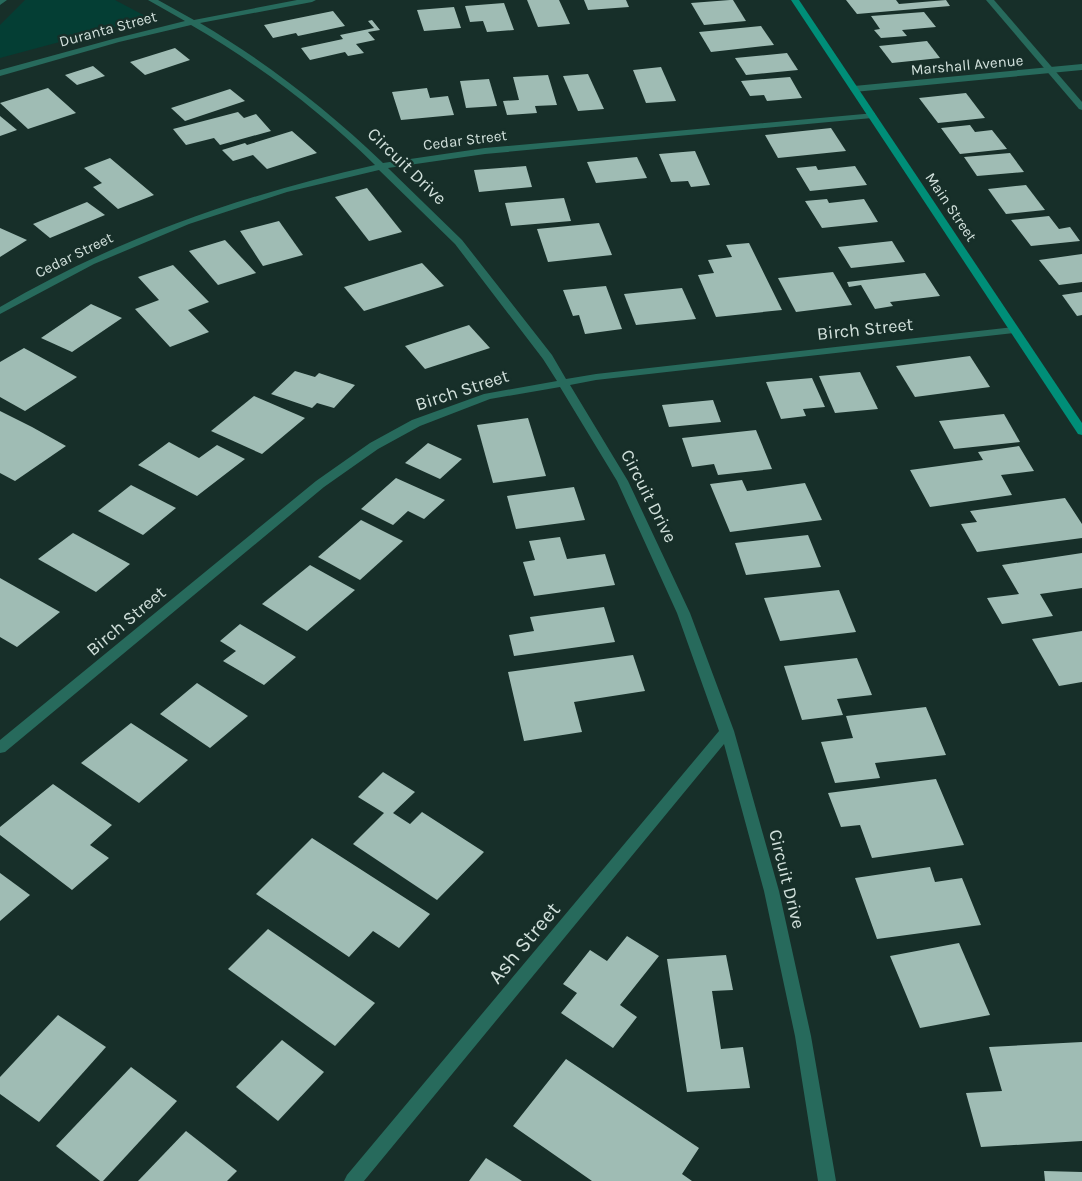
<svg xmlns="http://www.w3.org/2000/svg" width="1082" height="1181" font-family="Karla,sans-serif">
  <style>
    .green { fill: #043e34 }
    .building { fill: #9fbcb4 }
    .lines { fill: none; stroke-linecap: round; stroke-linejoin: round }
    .lane { fill: #276a5c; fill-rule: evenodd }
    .street { fill: #276a5c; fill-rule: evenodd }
    .secondary { fill: #008e78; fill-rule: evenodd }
    .labels { text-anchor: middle; stroke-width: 5; stroke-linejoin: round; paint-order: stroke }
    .far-street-label { font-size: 15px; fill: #d2e1dc; stroke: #172f29 }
    .street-label { font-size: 18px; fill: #d2e1dc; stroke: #172f29 }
    .near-street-label { font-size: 21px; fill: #d2e1dc; stroke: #172f29 }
  </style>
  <rect width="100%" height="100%" fill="#172f29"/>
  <polygon class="green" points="25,0 115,0 149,18 0,58 0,25"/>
  <g class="building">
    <polygon points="527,0 559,0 570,24 538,27"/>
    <polygon points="584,0 626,0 629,7 588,10"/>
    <polygon points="730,0 733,0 746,21 704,25 691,3"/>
    <polygon points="846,0 896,0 899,4 946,0 950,6 857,14"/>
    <polygon points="504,3 514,30 487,32 483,21 470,22 465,6"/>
    <polygon points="454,7 461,28 424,31 417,10"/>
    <polygon points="333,11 345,26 298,36 296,33 273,38 264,25"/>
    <polygon points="924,12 936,27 902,30 907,36 881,38 874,30 880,29 871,16"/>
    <polygon points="372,20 380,30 368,32 375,40 356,44 364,53 348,56 345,52 310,60 301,48 343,39 340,35 374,28 368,21"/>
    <polygon points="761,26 774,45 711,52 699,32"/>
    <polygon points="927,41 940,58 892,63 879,46"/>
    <polygon points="175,48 190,60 145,75 130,62"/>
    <polygon points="787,53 798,70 746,75 735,58"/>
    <polygon points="93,66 105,76 77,85 65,75"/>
    <polygon points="661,67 676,101 646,103 633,70"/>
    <polygon points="588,74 604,109 578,111 563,76"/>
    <polygon points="548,75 557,105 535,106 537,113 507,115 503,101 519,100 513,77"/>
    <polygon points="790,77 802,98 767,101 764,95 750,96 741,81"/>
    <polygon points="489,79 497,106 466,108 460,81"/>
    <polygon points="48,88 76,113 28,129 0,103"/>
    <polygon points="427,88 430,98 448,96 454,115 401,120 392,92"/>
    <polygon points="230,89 245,101 185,121 171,108"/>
    <polygon points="966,93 985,118 938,123 919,98"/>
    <polygon points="238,112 244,118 256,114 271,131 220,145 214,138 186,145 173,129"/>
    <polygon points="0,116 17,130 0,136"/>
    <polygon points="970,125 975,132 992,130 1007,149 960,154 941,128"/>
    <polygon points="831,128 846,151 778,158 765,135"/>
    <polygon points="292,131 317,153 267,169 253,155 233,161 222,150 245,143 247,145"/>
    <polygon points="695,151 710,185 691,187 688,181 671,182 659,154"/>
    <polygon points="1010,153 1024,172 977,176 964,157"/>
    <polygon points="637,157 647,178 596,183 587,162"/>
    <polygon points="110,158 154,195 118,209 93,187 102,183 84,168"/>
    <polygon points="526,166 532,187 479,192 474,170"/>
    <polygon points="816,166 818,170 855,166 867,185 810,191 796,168"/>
    <polygon points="1026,185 1045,210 1006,214 988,189"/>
    <polygon points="367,188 402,232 369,241 335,197"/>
    <polygon points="564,198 571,221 511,226 505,203"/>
    <polygon points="827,199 829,203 864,199 878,222 822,228 805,201"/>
    <polygon points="87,202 105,215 50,238 33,224"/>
    <polygon points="1049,216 1059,229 1070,227 1080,241 1031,246 1011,220"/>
    <polygon points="279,221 303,255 263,266 240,231"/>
    <polygon points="599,223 612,255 548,262 537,229"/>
    <polygon points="0,228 27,240 0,257"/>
    <polygon points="225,240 256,273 218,285 189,251"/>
    <polygon points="892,241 905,262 851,268 838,247"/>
    <polygon points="749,243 782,310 716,317 698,275 714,273 708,260 732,257 726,245"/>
    <polygon points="1082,254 1082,282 1059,285 1039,260"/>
    <polygon points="422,263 444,286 364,311 344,287"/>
    <polygon points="173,265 209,302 188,310 209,332 170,347 135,309 159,300 138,277"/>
    <polygon points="833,272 852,305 796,312 778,278"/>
    <polygon points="925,273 940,296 890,302 893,306 875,309 861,285 849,287 847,282"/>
    <polygon points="606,286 622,329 585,334 579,315 573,316 563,290"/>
    <polygon points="682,288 696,319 636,325 624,294"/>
    <polygon points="1082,292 1082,315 1077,316 1062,295"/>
    <polygon points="91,304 122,318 72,352 41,338"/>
    <polygon points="469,325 490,348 425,369 405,346"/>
    <polygon points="24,348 77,377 25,411 0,397 0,362"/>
    <polygon points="970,356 990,387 915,397 896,366"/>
    <polygon points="295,371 315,377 319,373 355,385 334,408 317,403 312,408 271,394"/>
    <polygon points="860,372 878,409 835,413 819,376"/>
    <polygon points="812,378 825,407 803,409 806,416 781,419 766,382"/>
    <polygon points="254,396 305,418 262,454 211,431"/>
    <polygon points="713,400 721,422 669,427 662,405"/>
    <polygon points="0,411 32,427 66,446 15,481 0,473"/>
    <polygon points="1004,414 1020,442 954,449 939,421"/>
    <polygon points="528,418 546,476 493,483 477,425"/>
    <polygon points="756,430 772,469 718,475 714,464 692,467 682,438"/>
    <polygon points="169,442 199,458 217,445 245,459 197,496 138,465"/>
    <polygon points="428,443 462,459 440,479 405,463"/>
    <polygon points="1019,446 1034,471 1001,475 1012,495 930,507 910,470 983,460 978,452"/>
    <polygon points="396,478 445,500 424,519 408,511 393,525 361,509"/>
    <polygon points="742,480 747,491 805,483 822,520 730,532 710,484"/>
    <polygon points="131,485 176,508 143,535 98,511"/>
    <polygon points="574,487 585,520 516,529 507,496"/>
    <polygon points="1065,498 1082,524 1082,538 977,552 961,524 977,522 970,511"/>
    <polygon points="361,520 403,541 360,580 318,557"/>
    <polygon points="73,533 130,564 96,592 38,559"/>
    <polygon points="808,535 821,567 746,575 735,543"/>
    <polygon points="560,537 567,559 605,554 615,585 534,596 523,562 535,560 529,541"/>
    <polygon points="1082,553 1082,588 1040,594 1053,616 1002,624 987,598 1019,594 1002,565"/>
    <polygon points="310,565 355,590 307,631 262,604"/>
    <polygon points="0,578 60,612 17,647 0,637"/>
    <polygon points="839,590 856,632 780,641 764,598"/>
    <polygon points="604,607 615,642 514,656 509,635 534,631 530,617"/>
    <polygon points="240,624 296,657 264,685 223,661 236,651 220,641"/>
    <polygon points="1082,631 1082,682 1059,686 1032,639"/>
    <polygon points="633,655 645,691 574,702 582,732 524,741 508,672"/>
    <polygon points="857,658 872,695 837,699 843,715 802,720 784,666"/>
    <polygon points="197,683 248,716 210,748 160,714"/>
    <polygon points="926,707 946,755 875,763 880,778 835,783 821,742 853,738 846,716"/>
    <polygon points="131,723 188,760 139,803 81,763"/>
    <polygon points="383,772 415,792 393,813 410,824 422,812 484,852 437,900 353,844 384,813 358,797"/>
    <polygon points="936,779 964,845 872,858 860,825 841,827 828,793"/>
    <polygon points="53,784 112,825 90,845 109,858 72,890 0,835 0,827"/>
    <polygon points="312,838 430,914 399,948 373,931 349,957 256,894"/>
    <polygon points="930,867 935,882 962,878 981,925 877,939 855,878"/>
    <polygon points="0,873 30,895 0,921"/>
    <polygon points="268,929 375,1003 335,1046 228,969"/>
    <polygon points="627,936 659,956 620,1005 637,1017 613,1048 561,1013 577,993 563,984 590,950 607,961"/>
    <polygon points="959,943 990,1015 920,1028 890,956"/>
    <polygon points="726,955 733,990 712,991 721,1049 743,1047 750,1088 687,1092 667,959"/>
    <polygon points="58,1015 106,1047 39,1122 0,1094 0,1077"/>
    <polygon points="282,1040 324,1072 278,1121 236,1087"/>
    <polygon points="1082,1042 1082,1141 981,1147 966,1093 1002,1091 989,1047"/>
    <polygon points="566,1059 699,1148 682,1174 692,1181 592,1181 513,1126"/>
    <polygon points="131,1067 177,1101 103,1181 100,1181 56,1146"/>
    <polygon points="186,1131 237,1171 227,1181 138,1181"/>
    <polygon points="486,1158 522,1181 469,1181"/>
    <polygon points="1044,1171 1082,1172 1082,1181 1045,1181"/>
  </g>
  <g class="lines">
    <polygon class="lane" points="986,0 994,0 1082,102 1082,110 1079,109"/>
    <g class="street">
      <polygon points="0,0 7,0 0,5"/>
      <path d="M148 0H158L194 20 297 0H316L312 2 200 23C266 62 328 110 383 163L485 148 875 113V117L872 118 485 154 388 168 462 240 552 355 566 379 596 374 1014 327 1019 330 1014 333 596 380 570 385 628 481 690 613 734 731 779 891 811 1036 836 1181H818L795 1036 764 891 724 744 364 1181H344L347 1175 719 731 677 613 617 481 560 387 490 399 420 426 378 449 324 487 5 752 0 753V740L316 481 370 443 412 420 484 394 557 381 543 359 455 244 379 170 287 192 189 224 94 264 0 314V307C120 237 239 196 375 165 320 111 258 64 191 25L119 42 0 76V70L113 39 185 21Z"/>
      <polygon points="1082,64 1082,70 854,92 850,89 854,86"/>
    </g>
    <polygon class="secondary" points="791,0 799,0 1082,423 1082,435 1078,434"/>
  </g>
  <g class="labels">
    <g class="far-street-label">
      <text transform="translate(108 29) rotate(-15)" y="5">Duranta Street</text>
      <text transform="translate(967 65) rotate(-5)" y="5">Marshall Avenue</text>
      <text transform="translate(465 140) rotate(-7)" y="5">Cedar Street</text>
      <text transform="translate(951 207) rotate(56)" y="5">Main Street</text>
      <text transform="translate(74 255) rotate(-26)" y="5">Cedar Street</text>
    </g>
    <g class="street-label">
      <text transform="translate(407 166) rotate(44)" y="6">Circuit Drive</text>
      <text transform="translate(865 329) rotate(-6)" y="6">Birch Street</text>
      <text transform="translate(462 390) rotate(-18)" y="6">Birch Street</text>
      <text transform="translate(649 496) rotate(63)" y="6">Circuit Drive</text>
      <text transform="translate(126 621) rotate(-40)" y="6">Birch Street</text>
      <text transform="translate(787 879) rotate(76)" y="6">Circuit Drive</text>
    </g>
    <g class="near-street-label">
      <text transform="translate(524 943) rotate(-50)" y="7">Ash Street</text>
    </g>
  </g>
</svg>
